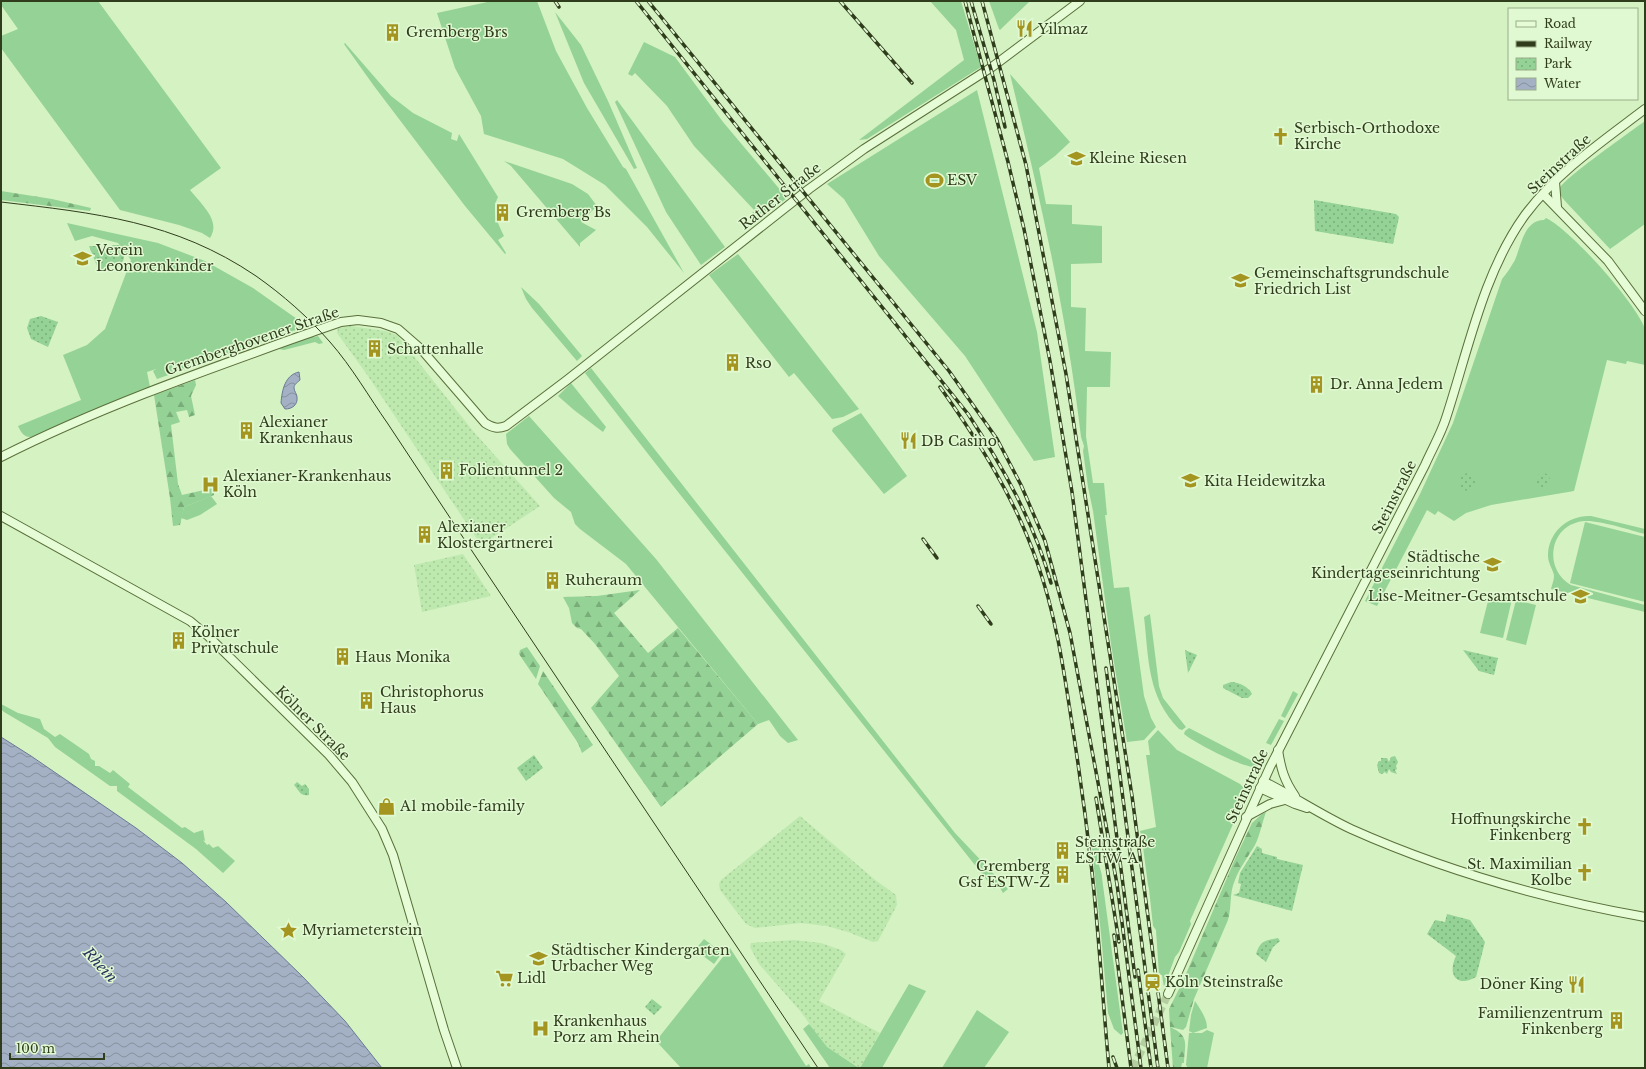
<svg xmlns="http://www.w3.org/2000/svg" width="1646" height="1069" font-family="'Libre Baskerville',serif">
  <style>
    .farmland { fill: url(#farmland-dots) }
    .green { fill: #94d295 }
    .forest { fill: url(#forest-firs) }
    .park { fill: url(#park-dots) }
    .water { fill: url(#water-waves); stroke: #6a7994 }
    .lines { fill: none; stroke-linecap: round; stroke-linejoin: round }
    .secondary-tunnel { stroke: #b4cea1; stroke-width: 8; stroke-dasharray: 8 4; stroke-linecap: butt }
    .secondary-casing { stroke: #5b703a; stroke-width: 10 }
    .secondary { stroke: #e5fcd6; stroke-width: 8 }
    .tram { stroke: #303d1c; stroke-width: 1 }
    .rail-casing { stroke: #303d1c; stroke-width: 3.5 }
    .rail { stroke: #e1f9d2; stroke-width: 2; stroke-dasharray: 6; stroke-linecap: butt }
    .labels { text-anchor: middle; stroke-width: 3; stroke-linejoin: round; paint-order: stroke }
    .poi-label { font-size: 14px; fill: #303d1c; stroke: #e1f9d2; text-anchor: start }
    .street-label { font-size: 14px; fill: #303d1c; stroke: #e1f9d2 }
    .water-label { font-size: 15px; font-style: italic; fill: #2a335e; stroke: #e1f9d2 }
  </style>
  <defs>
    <pattern id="farmland-dots" width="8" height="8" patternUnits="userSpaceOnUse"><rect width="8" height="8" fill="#bee9ae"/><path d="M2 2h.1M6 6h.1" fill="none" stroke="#a4c995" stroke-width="1.8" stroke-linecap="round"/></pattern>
    <pattern id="forest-firs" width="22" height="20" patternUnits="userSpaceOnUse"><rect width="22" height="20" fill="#94d295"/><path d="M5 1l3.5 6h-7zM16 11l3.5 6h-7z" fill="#79ac79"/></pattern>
    <pattern id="park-dots" width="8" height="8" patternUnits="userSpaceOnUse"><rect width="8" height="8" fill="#94d295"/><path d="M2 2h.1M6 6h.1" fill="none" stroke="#79ac79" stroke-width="1.8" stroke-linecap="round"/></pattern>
    <pattern id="water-waves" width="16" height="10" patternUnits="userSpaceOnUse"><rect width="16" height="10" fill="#a4b1c5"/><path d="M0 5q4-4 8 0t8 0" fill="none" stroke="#86919f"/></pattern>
  </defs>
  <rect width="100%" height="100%" fill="#d5f2c2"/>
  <g class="farmland">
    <polygon points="351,326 385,331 397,335 473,431 540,506 481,545 368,376 337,333 338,328"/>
    <polygon points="463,554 491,596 422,612 414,565"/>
    <polygon points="800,816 874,879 896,895 897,905 878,941 873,942 848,932 827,926 801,923 755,928 746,924 720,890 719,884 721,880"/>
    <polygon points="794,940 821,943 841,950 846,954 819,1001 880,1033 860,1068 825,1046 801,1012 759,964 750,947 751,943"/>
  </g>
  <g class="green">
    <path d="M1 1H98L221 168 190 190C200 203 222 221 210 238L202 233 179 225 120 210 1 48V36L18 29 1 5Z"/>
    <polygon points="492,1 537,1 556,51 587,108 623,167 626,169 684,273 647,227 605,185 563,159 484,134 481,116 455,68 437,13"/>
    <polygon points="930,1 961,1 981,67 867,139 859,140 964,60 956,30"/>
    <polygon points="989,1 1030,1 1000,30 999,29"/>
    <polygon points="555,12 581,45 608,101 637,168 634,169 584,83"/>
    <polygon points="644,42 675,57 723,122 787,198 758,220 752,213 755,211 694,146 667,106 635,73 632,76 628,74"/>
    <path d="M345 43 391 96 413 113 452 133 451 139 457 141 459 134 498 197C491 211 498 223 504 236L498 240 506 253 505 254 465 206 374 86 344 44Z"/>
    <path d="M1010 74 1070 142 1055 156 1039 168 1046 204 1072 205V224L1102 226V263L1071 264V307L1086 308 1085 351 1111 352 1110 387H1087L1086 436 1093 483H1104L1107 515H1105L1114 588 1129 587 1144 696 1151 718 1156 727 1144 740 1127 742 1111 644 1093 511 1088 487 1083 451 1084 446 1081 437C1067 314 1039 194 1010 74Z"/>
    <polygon points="977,90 1037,332 1055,457 1034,461 965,356 879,256 844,199 827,184"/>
    <polygon points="617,100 725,247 701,265 666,212 615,102"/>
    <path d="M1645 121V224L1610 249 1565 201C1562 197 1558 193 1560 188 1563 179 1633 130 1645 121Z"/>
    <polygon points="504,161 572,184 588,194 597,206 581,222 596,230 580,243 580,247 511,166"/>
    <path d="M1546 218C1570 229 1636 303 1645 329 1646 337 1645 356 1645 365L1627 361 1626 364 1607 360 1574 491 1491 505 1466 513 1454 521 1438 511 1435 515 1427 510 1377 606 1365 601 1420 494 1453 423 1502 279C1507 273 1511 267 1515 260 1521 246 1524 220 1544 220Z"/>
    <path d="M67 223 158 243 205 261 253 288 307 326 157 379 153 371 156 369 147 372 150 387 31 437C23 437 21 432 18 426L81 400 63 355 87 345 105 329 131 260 118 243 92 236 75 241Z"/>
    <polygon points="738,254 851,399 859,409 843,417 832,419 794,373 789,377 709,275"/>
    <polygon points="521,287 539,304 582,356 577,361 532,308 526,299"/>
    <polygon points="313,335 314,337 318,336 323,343 319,344 315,342 284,350 279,349"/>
    <polygon points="591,368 955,833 1008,889 1003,893 999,886 994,889 659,468 585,373"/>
    <polygon points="571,383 606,427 603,432 574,410 558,396"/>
    <polygon points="861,413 907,476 884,494 832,431 833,428"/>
    <polygon points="529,416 656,559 798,740 788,743 780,736 769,720 758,724 626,564 580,529 575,524 571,512 554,498 510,449 507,444 506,434"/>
    <polygon points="211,496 217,504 200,515 187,520 181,518 184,507"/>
    <path d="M1591 516 1645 529V534C1630 530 1599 520 1585 521 1550 523 1542 568 1571 585L1645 605V612L1551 589C1552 585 1554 580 1554 576 1554 571 1548 564 1548 556 1548 532 1568 515 1591 516Z"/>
    <polygon points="1585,522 1645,537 1645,602 1570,583"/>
    <polygon points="1490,593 1512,599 1503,638 1480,633"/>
    <polygon points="1516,600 1536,605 1526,645 1506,640"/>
    <path d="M1150 614 1159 686 1163 698 1186 727 1182 730 1179 729C1147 696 1149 660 1144 617Z"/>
    <polygon points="1293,691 1298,694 1285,718 1281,716"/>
    <polygon points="1,704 18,713 40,719 44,729 55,737 60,734 89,754 91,759 95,761 95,766 99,766 110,773 113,770 130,784 128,787 182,828 185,827 194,833 203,830 205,841 203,840 207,845 209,844 213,848 218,846 235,861 223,873 196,849 117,791 117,786 110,786 55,747 48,738 4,712 1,709"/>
    <polygon points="1279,719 1284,721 1271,745 1266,743"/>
    <path d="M1189 728 1258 764V767C1246 770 1195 743 1184 734L1185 731Z"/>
    <polygon points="1158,730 1177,750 1240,784 1245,789 1245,797 1190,921 1191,924 1179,952 1175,957 1164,987 1162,975 1159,975 1156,930 1153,926 1149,889 1148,885 1143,847 1143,842 1140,831 1156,827 1146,755 1150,755 1148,741"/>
    <path d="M1091 839H1095C1102 846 1097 856 1099 865 1100 869 1102 873 1102 878L1122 1026 1123 1033 1121 1035 1114 1029 1108 1013 1101 934Z"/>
    <polygon points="704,939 722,953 714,964 695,950"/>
    <polygon points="730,948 806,1066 809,1064 811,1068 681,1068 656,1041"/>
    <polygon points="909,984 926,991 882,1068 860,1068"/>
    <path d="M1195 1001C1200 1009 1207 1018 1207 1028L1193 1033 1189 1031 1191 1015Z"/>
    <polygon points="977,1010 1009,1032 984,1068 942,1068"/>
    <polygon points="809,1024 827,1047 859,1068 830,1068 803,1029"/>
    <polygon points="1207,1030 1214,1033 1207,1068 1188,1068 1186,1065 1189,1033 1202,1033"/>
  </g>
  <g class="forest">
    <polygon points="1,191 52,199 91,208 90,211 1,200"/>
    <polygon points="195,380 196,385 191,396 195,415 189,417 187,410 176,412 180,422 171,425 178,484 182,495 213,488 214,495 184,507 180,525 173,526 170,498 154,395"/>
    <polygon points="640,590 614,613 648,653 678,628 758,724 661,807 591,708 619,676 595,644 581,629 577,628 572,623 569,608 563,597 597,596"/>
    <polygon points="527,647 540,666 536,679 519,654 520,650"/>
    <polygon points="543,671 593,745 582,753 578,743 538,684"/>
    <path d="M1266 812C1262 823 1260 835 1255 845 1248 857 1240 867 1235 880 1229 893 1232 906 1228 920L1194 999 1186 1027 1183 1030 1170 1027 1169 1009 1183 981 1235 859 1252 823 1262 814Z"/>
    <path d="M1170 1027C1190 1036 1185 1044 1184 1063H1182L1181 1068H1173Z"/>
  </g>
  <g class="park">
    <polygon points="1314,200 1396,214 1399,217 1393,244 1315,231"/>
    <path d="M113 245H120C125 252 127 262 117 266 114 267 111 265 108 266 105 267 102 270 99 271L89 246H99L105 250Z"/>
    <polygon points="41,316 58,322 48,347 31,339 27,328 30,319"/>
    <circle cx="1543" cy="480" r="7"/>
    <circle cx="1468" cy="482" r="9"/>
    <polygon points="1185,650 1197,655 1188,673"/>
    <polygon points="1463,650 1498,658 1494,675 1479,671"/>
    <path d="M1231 682C1239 682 1249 687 1252 694L1248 698H1242L1223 688V685Z"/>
    <polygon points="534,755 543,768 526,781 517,768"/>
    <polygon points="1395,756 1398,762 1396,766 1397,769 1395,770 1397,774 1391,772 1389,769 1387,774 1385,772 1382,774 1379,773 1377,765 1379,761 1381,761 1381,758 1387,758 1389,762 1391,757"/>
    <path d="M297 782 302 786 305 784 309 789V795C300 797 299 790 294 785Z"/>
    <polygon points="1257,846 1262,849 1262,853 1277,857 1277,859 1303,865 1292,911 1233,895 1239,893 1241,884 1238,883 1240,873"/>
    <path d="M1447 914 1470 920 1485 942 1476 977C1457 988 1447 975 1456 956L1427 934 1435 920 1445 922Z"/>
    <path d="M1278 938 1280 941 1273 947 1266 962 1256 954C1261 940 1264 941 1278 938Z"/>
    <polygon points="652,999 662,1007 654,1015 645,1007"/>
  </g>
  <g class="water">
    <path d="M299 372 300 380C298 382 294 384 294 388 294 391 297 394 297 397 298 405 292 409 285 409L281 403C282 390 285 375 299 372Z"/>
    <polygon points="1,737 31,756 136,828 182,863 226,902 303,977 345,1021 382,1068 1,1068"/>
  </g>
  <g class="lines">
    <polyline class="secondary-tunnel" points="1133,1068 1168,994"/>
    <defs>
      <g id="secondary">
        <polyline points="1555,182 1557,207"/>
        <polyline points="1543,194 1608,261 1645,311"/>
        <path d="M1 457C102 406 209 369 315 331L341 322 358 320 381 323 398 329 421 349 485 423C493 428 498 429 506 426L567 380 809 189 864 149 992 67 1080 1"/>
        <polyline points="1,516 190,621 208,636 329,755 352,782 382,829 393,855 444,1030 457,1068"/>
        <path d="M1278 750C1281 769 1284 780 1295 796"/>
        <path d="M1263 781C1293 796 1321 815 1351 829 1445 871 1544 899 1645 917"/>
        <polyline points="1260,788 1295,804 1307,808"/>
        <polyline points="1246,817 1270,804 1285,800"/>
        <path d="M1168 994 1270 767 1425 465C1432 449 1441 434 1446 418 1468 351 1483 273 1525 215 1557 172 1603 141 1645 109"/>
      </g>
    </defs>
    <use href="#secondary" class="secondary-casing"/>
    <use href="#secondary" class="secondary"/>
    <path class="tram" d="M1 202C95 213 175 221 256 276 283 295 308 317 330 342 352 367 369 397 388 424 417 467 445 511 474 554 589 725 703 897 818 1068"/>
    <defs>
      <g id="rail">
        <polyline points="555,1 559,7"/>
        <path d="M636 1 968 414C1003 467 1034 522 1051 583"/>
        <polyline points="648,1 949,371 997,439 1021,485 1045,541 1070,633 1117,884 1141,1068"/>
        <polyline points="840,1 912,83"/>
        <polyline points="965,1 1008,162 1024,229 1050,361 1072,492 1135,977"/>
        <polyline points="971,1 994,80 1005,127"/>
        <polyline points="982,1 1026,165 1066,374 1132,796 1168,1068"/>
        <path d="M940 387C979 442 1015 498 1037 562 1057 618 1065 678 1074 737 1081 782 1087 827 1092 872 1099 937 1103 1003 1109 1068"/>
        <polyline points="923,539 937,558"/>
        <polyline points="978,606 991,624"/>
        <polyline points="1106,668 1158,1068"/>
        <polyline points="1096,798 1119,942"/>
        <polyline points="1114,935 1131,1068"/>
        <polyline points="1138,970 1151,1068"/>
        <polyline points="1113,1057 1117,1068"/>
      </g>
    </defs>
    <use href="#rail" class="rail-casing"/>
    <use href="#rail" class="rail"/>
  </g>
  <defs>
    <symbol id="restaurant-bare" viewBox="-9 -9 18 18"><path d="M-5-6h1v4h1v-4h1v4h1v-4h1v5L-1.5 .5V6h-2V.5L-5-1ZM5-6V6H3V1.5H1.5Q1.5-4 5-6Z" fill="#a49520" stroke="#e1f9d2" stroke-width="2.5" paint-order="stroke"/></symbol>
    <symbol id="building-bare" viewBox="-9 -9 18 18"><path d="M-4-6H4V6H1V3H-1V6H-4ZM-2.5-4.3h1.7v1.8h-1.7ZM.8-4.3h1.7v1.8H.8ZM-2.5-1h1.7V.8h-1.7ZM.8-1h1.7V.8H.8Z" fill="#a49520" stroke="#e1f9d2" stroke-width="2.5" paint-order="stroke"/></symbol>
    <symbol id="church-bare" viewBox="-9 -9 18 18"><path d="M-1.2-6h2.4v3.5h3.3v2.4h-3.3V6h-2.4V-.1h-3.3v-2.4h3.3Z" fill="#a49520" stroke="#e1f9d2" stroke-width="2.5" paint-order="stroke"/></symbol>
    <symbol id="school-bare" viewBox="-9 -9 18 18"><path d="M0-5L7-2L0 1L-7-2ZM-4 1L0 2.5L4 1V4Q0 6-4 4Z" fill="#a49520" stroke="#e1f9d2" stroke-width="2.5" paint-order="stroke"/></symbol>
    <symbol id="stadium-bare" viewBox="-9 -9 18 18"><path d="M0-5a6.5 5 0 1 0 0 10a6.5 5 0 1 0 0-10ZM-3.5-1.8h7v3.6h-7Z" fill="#a49520" stroke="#e1f9d2" stroke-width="2.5" paint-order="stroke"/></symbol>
    <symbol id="hospital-bare" viewBox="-9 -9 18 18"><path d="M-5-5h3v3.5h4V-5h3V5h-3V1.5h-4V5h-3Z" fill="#a49520" stroke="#e1f9d2" stroke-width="2.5" paint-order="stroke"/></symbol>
    <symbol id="shop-bare" viewBox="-9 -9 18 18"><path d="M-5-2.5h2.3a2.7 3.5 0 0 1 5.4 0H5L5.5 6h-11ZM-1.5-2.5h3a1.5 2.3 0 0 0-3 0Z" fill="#a49520" stroke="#e1f9d2" stroke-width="2.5" paint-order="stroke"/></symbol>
    <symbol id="sight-bare" viewBox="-9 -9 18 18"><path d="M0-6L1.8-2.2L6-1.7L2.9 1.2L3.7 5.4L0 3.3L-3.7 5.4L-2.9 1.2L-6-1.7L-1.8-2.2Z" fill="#a49520" stroke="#e1f9d2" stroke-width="2.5" paint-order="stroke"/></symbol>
    <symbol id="supermarket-bare" viewBox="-9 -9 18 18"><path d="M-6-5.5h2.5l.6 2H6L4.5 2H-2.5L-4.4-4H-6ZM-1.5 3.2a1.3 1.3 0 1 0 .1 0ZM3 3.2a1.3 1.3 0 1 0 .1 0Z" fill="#a49520" stroke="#e1f9d2" stroke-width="2.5" paint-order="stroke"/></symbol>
    <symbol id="station-bare" viewBox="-9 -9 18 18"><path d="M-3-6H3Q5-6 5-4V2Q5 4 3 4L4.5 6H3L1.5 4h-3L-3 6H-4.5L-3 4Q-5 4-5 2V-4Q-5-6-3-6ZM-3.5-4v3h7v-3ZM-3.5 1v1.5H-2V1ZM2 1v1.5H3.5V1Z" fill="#a49520" stroke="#e1f9d2" stroke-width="2.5" paint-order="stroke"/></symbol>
  </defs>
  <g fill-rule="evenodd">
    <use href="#restaurant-bare" x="1012" y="16" width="25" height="25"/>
    <use href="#building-bare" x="380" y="20" width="25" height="25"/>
    <use href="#church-bare" x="1268" y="124" width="25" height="25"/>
    <use href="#school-bare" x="1064" y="146" width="25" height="25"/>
    <use href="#stadium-bare" x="922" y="168" width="25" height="25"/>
    <use href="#building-bare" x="490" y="200" width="25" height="25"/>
    <use href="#school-bare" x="70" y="246" width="25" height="25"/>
    <use href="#school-bare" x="1228" y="268" width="25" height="25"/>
    <use href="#building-bare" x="362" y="336" width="25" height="25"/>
    <use href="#building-bare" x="720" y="350" width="25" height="25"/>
    <use href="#building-bare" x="1304" y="372" width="25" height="25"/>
    <use href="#building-bare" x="234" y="418" width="25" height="25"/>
    <use href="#restaurant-bare" x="896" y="428" width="25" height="25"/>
    <use href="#building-bare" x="434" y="458" width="25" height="25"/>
    <use href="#school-bare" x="1178" y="468" width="25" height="25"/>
    <use href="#hospital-bare" x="198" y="472" width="25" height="25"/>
    <use href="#building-bare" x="412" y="522" width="25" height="25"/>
    <use href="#school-bare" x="1480" y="552" width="25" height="25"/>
    <use href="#building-bare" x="540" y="568" width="25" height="25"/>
    <use href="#school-bare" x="1568" y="584" width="25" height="25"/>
    <use href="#building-bare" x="166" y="628" width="25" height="25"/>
    <use href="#building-bare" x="330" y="644" width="25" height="25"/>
    <use href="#building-bare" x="354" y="688" width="25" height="25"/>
    <use href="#shop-bare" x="374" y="794" width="25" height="25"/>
    <use href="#church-bare" x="1572" y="814" width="25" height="25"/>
    <use href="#building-bare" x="1050" y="838" width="25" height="25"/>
    <use href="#church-bare" x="1572" y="860" width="25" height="25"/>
    <use href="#building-bare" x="1050" y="862" width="25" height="25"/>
    <use href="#sight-bare" x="276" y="918" width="25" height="25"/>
    <use href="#school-bare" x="526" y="946" width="25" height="25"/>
    <use href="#supermarket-bare" x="492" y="966" width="25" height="25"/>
    <use href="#station-bare" x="1140" y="970" width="25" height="25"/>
    <use href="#restaurant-bare" x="1564" y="972" width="25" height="25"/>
    <use href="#building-bare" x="1604" y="1008" width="25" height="25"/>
    <use href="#hospital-bare" x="528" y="1016" width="25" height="25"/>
  </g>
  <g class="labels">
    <g class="poi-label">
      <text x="1038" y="34">Yilmaz</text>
      <text x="406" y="37">Gremberg Brs</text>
      <text x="1294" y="133">Serbisch-Orthodoxe<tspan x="1294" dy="16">Kirche</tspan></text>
      <text x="1089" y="163">Kleine Riesen</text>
      <text x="947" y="185">ESV</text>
      <text x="516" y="217">Gremberg Bs</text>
      <text x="96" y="255">Verein<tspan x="96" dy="16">Leonorenkinder</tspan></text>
      <text x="1254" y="278">Gemeinschaftsgrundschule<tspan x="1254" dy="16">Friedrich List</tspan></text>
      <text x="387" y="354">Schattenhalle</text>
      <text x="745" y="368">Rso</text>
      <text x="1330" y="389">Dr. Anna Jedem</text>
      <text x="259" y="427">Alexianer<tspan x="259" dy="16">Krankenhaus</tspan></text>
      <text x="921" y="446">DB Casino</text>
      <text x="459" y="475">Folientunnel 2</text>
      <text x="223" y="481">Alexianer-Krankenhaus<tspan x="223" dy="16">Köln</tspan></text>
      <text x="1204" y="486">Kita Heidewitzka</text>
      <text x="437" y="532">Alexianer<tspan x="437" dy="16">Klostergärtnerei</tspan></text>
      <text x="1480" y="562" text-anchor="end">Städtische<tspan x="1480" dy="16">Kindertageseinrichtung</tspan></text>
      <text x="565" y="585">Ruheraum</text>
      <text x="1567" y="601" text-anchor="end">Lise-Meitner-Gesamtschule</text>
      <text x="191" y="637">Kölner<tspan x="191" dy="16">Privatschule</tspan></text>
      <text x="355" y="662">Haus Monika</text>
      <text x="380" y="697">Christophorus<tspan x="380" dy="16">Haus</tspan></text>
      <text x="400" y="811">A1 mobile-family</text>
      <text x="1571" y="824" text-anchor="end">Hoffnungskirche<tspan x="1571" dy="16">Finkenberg</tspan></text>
      <text x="1075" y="847">Steinstraße<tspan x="1075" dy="16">ESTW-A</tspan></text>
      <text x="1572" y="869" text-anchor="end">St. Maximilian<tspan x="1572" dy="16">Kolbe</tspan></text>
      <text x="1050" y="871" text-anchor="end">Gremberg<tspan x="1050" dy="16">Gsf ESTW-Z</tspan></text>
      <text x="302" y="935">Myriameterstein</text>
      <text x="551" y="955">Städtischer Kindergarten<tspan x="551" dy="16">Urbacher Weg</tspan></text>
      <text x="517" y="983">Lidl</text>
      <text x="1165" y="987">Köln Steinstraße</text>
      <text x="1563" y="989" text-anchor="end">Döner King</text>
      <text x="1603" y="1018" text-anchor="end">Familienzentrum<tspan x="1603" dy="16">Finkenberg</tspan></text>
      <text x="553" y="1026">Krankenhaus<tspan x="553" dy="16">Porz am Rhein</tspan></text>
    </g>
    <g class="street-label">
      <text transform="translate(1559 164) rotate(-43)" y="5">Steinstraße</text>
      <text transform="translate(780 196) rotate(-38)" y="5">Rather Straße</text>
      <text transform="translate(252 341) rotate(-19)" y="5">Gremberghovener Straße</text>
      <text transform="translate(1394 497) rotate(-63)" y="5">Steinstraße</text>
      <text transform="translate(313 723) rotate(45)" y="5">Kölner Straße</text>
      <text transform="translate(1247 786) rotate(-65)" y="5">Steinstraße</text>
    </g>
    <g class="water-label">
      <text transform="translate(100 965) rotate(47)" y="5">Rhein</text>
    </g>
  </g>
  <rect width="1646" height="1069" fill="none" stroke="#303d1c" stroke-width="4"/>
  <rect x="1508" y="8" width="130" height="92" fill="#e1f9d2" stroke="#9aae89"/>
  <rect x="1516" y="21" width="20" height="6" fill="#e5fcd6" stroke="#9aae89"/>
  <text x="1544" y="28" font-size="12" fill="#303d1c">Road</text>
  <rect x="1516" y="41" width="20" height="6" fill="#303d1c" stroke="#9aae89"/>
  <text x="1544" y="48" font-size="12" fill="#303d1c">Railway</text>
  <rect x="1516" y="58" width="20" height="12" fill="url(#park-dots)" stroke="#9aae89"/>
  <text x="1544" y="68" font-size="12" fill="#303d1c">Park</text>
  <rect x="1516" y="78" width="20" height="12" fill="url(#water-waves)" stroke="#9aae89"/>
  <text x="1544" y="88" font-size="12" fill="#303d1c">Water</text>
  <path d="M10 1053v6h94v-6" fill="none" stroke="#303d1c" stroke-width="2"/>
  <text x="16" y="1053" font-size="12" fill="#303d1c" stroke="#e1f9d2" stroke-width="3" paint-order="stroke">100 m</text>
</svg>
